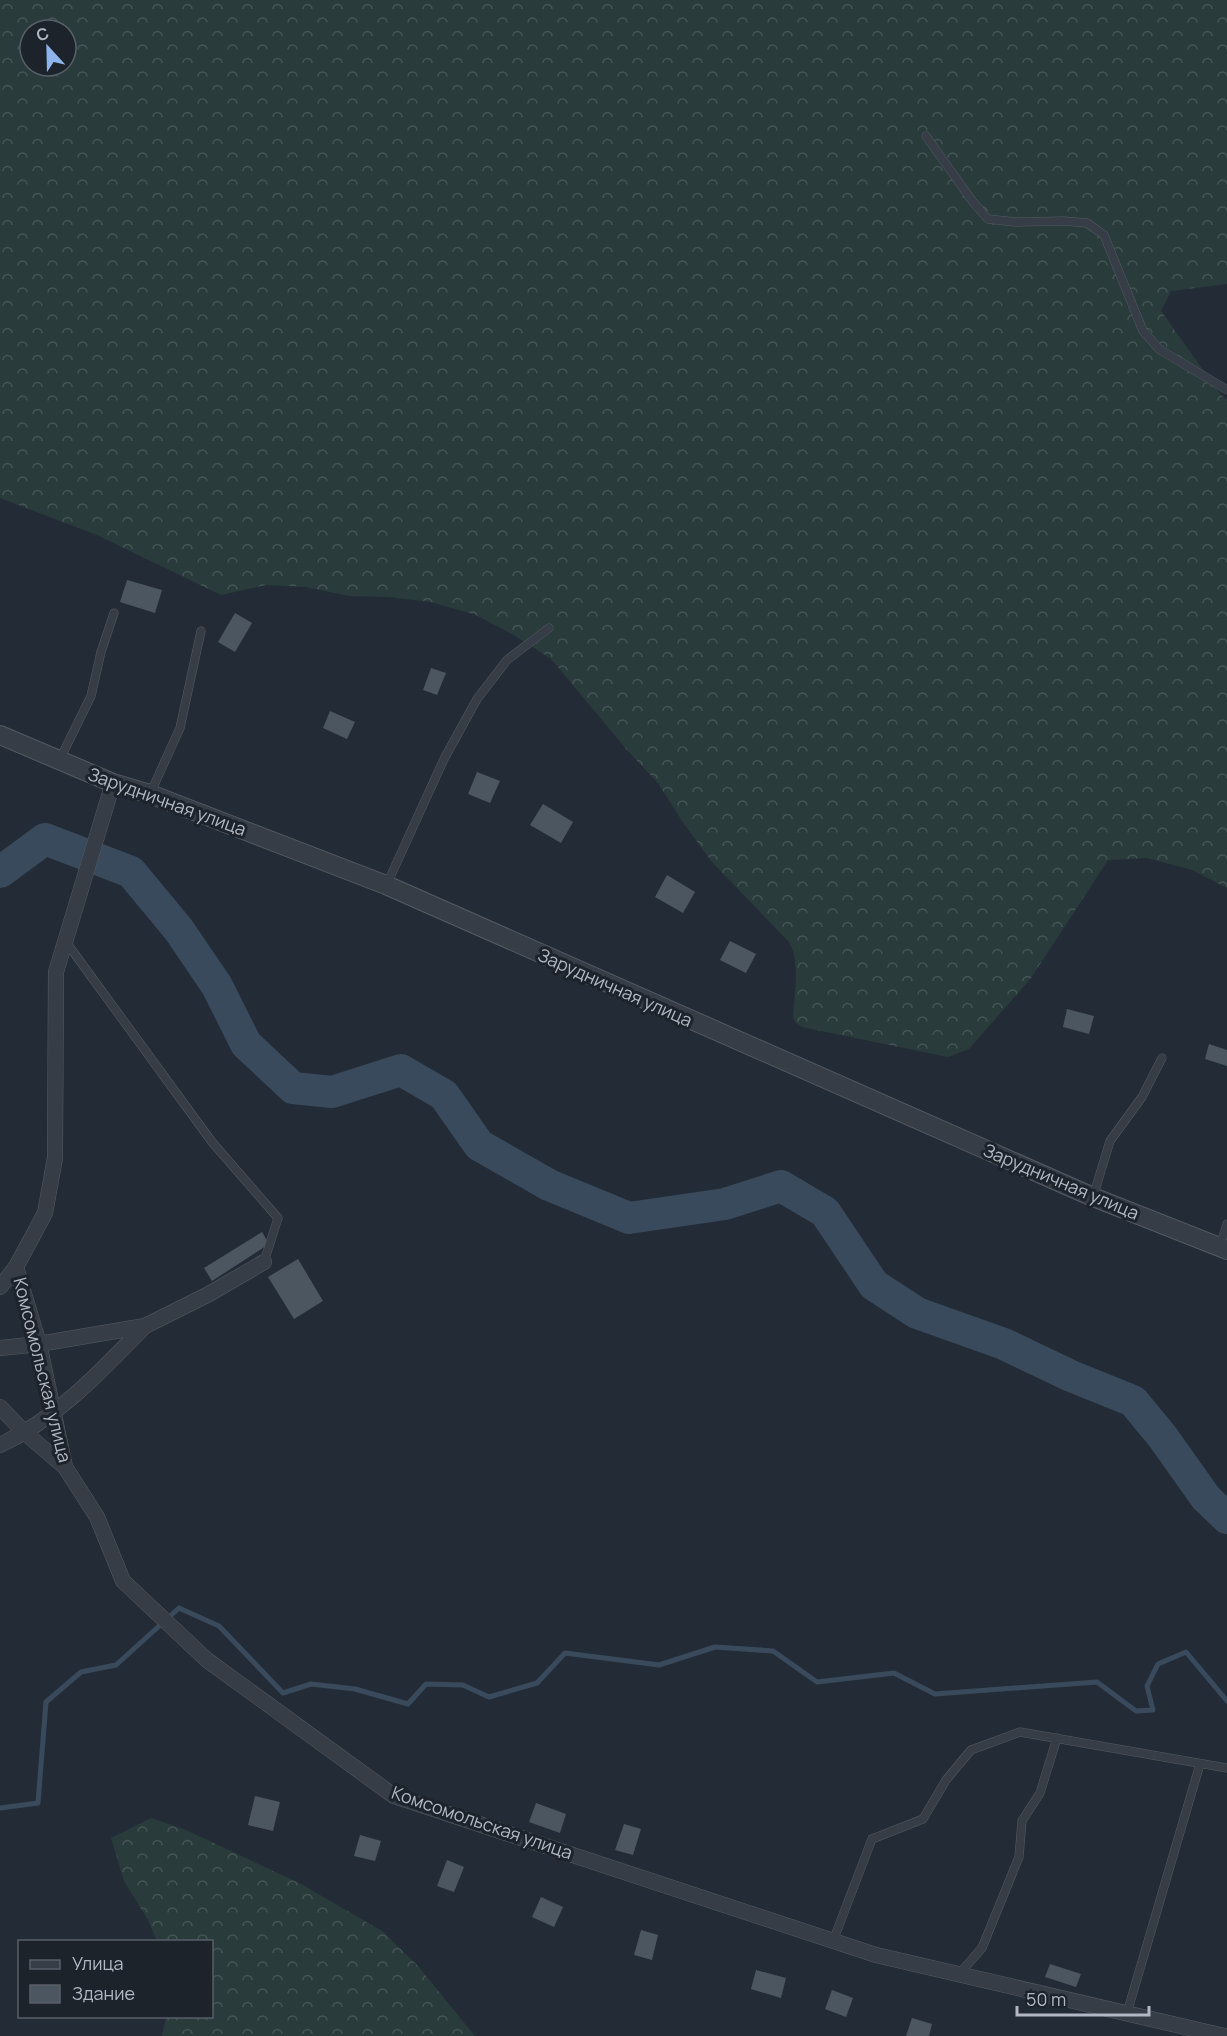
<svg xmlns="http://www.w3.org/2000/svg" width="1227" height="2036" font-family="Manrope,sans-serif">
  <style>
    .forest { fill: url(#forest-crowns); fill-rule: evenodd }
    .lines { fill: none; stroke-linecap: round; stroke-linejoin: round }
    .stream { stroke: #3a4a5d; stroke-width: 5 }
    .river { stroke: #3a4a5d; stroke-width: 32 }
    .building { fill: #4c5661 }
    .service-casing { stroke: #545b64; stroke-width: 9 }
    .minor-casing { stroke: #545b64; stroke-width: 16 }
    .tertiary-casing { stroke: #545b64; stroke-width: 20 }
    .service { stroke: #363d46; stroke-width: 8 }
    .minor { stroke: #363d46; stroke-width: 15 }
    .tertiary { stroke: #363d46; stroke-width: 18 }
    .labels { text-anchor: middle; stroke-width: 6; stroke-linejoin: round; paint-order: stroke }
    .street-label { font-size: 18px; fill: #b1b8c3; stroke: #1c232b }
  </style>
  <defs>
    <pattern id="forest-crowns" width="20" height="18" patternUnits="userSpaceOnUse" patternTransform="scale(1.5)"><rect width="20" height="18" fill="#293b3b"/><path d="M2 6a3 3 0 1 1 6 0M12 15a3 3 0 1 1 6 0" fill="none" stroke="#465556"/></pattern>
  </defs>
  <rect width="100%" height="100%" fill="#232c36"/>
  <g class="forest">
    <path d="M0 0H1227V284L1171 291 1161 311 1221 395 1227 400V888L1192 870 1147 858 1108 860 1031 978 969 1049 948 1057 802 1027 796 1023 793 1017C794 994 801 962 789 942L712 862 682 821 658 783 628 751 551 659 514 635 476 615 431 602 389 597 349 596 306 587 266 585 221 595 97 535 0 498ZM30 30H66V66H30Z"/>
    <polygon points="151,1818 186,1830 301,1884 382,1931 417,1965 475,2036 162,2036 166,2017 212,2016 212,1942 157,1941 148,1920 124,1881 111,1838"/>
  </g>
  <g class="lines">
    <polyline class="stream" points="0,1808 38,1803 46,1702 81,1672 116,1665 179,1608 219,1626 283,1693 311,1684 355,1689 408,1704 426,1684 463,1685 489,1697 537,1683 565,1653 659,1665 715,1647 773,1651 817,1682 894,1673 935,1694 1097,1682 1136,1711 1153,1710 1147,1686 1158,1664 1186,1652 1227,1701"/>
    <polyline class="river" points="0,872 45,839 131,872 179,930 217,986 246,1044 293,1088 332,1092 401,1070 444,1095 479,1145 549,1185 629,1218 725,1204 781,1186 825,1212 874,1285 917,1313 1004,1344 1071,1376 1133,1401 1162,1436 1206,1498 1227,1518"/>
  </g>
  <g class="building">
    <polygon points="127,580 162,590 155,613 120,602"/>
    <polygon points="235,613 252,623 235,652 218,642"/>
    <polygon points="431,668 446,673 437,695 423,690"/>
    <polygon points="330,711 355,722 347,739 323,728"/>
    <polygon points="477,772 500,781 490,803 468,794"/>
    <polygon points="543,804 573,822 561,843 530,825"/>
    <polygon points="667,875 695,892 683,913 655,897"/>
    <polygon points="730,941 756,954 746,973 720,960"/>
    <polygon points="1067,1009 1094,1016 1089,1034 1063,1027"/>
    <polygon points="1209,1044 1227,1050 1227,1066 1205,1059"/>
    <polygon points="262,1232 269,1244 212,1281 204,1268"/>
    <polygon points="298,1259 323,1301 294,1319 268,1277"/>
    <polygon points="255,1796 280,1802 273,1831 248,1825"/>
    <polygon points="536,1803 566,1814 560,1833 529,1822"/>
    <polygon points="624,1824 641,1829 633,1855 615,1850"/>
    <polygon points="360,1835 381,1841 375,1861 354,1856"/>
    <polygon points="447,1860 464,1867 454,1892 437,1886"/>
    <polygon points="541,1897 563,1907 554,1927 532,1917"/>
    <polygon points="641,1930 658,1935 652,1960 634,1955"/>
    <polygon points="1050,1964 1081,1974 1076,1987 1045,1977"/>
    <polygon points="756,1970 786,1978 781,1998 751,1989"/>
    <polygon points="832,1990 853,1998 846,2017 825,2009"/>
    <polygon points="912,2018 932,2024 929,2036 906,2036"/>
  </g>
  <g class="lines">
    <defs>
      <g id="service">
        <polyline points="926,136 973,202 988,219 1015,222 1064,221 1087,223 1104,235 1143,331 1159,349 1227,390"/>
        <polyline points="60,759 91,696 101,652 114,613"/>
        <polyline points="150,794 180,728 201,631"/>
        <polyline points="387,884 444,759 477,699 507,660 549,628"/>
        <polyline points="66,942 212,1142 278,1218 264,1262"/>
        <polyline points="1093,1197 1110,1141 1142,1097 1162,1058"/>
        <polyline points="1220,1246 1227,1224"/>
        <polyline points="833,1941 872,1839 923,1819 946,1780 971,1750 1020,1732 1227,1768"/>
        <polyline points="959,1974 982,1948 1019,1857 1022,1821 1040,1793 1057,1738"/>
        <polyline points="1127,2013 1200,1764"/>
      </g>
      <g id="minor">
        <polyline points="16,1267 39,1344 65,1467 97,1517 123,1581 207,1660 394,1796 876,1955 1224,2036"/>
        <polyline points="0,1287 16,1267 45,1213 55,1158 56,972 113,783"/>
        <polyline points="0,1348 39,1344 145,1326 209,1294 264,1262"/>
        <polyline points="0,1407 24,1432 65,1467"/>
        <path d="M0 1445C58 1418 101 1371 145 1326"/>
      </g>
      <polyline id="tertiary" points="0,735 113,783 150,794 386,885 1093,1197 1227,1250"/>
    </defs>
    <use href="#service" class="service-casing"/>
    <use href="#minor" class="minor-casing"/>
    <use href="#tertiary" class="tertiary-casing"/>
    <use href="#service" class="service"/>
    <use href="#minor" class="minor"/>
    <use href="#tertiary" class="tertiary"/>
  </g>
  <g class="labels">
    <g class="street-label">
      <text transform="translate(167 802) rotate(20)" y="6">Зарудничная улица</text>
      <text transform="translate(615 988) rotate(24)" y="6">Зарудничная улица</text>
      <text transform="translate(1061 1182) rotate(23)" y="6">Зарудничная улица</text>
      <text transform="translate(42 1370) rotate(76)" y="6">Комсомольская улица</text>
      <text transform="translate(482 1823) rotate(19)" y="6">Комсомольская улица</text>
    </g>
  </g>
  <rect x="18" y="1940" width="195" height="78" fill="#1c232b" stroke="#585f68" stroke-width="1.5"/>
  <rect x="30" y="1960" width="30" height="9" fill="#363d46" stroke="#585f68" stroke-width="1.5"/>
  <text x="72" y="1970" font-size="18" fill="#b1b8c3">Улица</text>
  <rect x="30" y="1985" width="30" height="18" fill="#4c5661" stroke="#585f68" stroke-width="1.5"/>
  <text x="72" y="2000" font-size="18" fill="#b1b8c3">Здание</text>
  <g transform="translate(48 48) rotate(338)"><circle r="28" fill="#1c232b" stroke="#585f68" stroke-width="1.5"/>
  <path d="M0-4.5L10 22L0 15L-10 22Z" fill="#8eb4eb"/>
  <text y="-9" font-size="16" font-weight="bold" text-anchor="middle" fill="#b1b8c3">С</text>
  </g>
  <path d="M1017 2006v9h132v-9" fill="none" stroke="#b1b8c3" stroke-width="3"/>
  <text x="1026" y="2006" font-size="18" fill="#b1b8c3" stroke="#1c232b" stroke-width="4.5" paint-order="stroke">50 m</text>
</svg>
